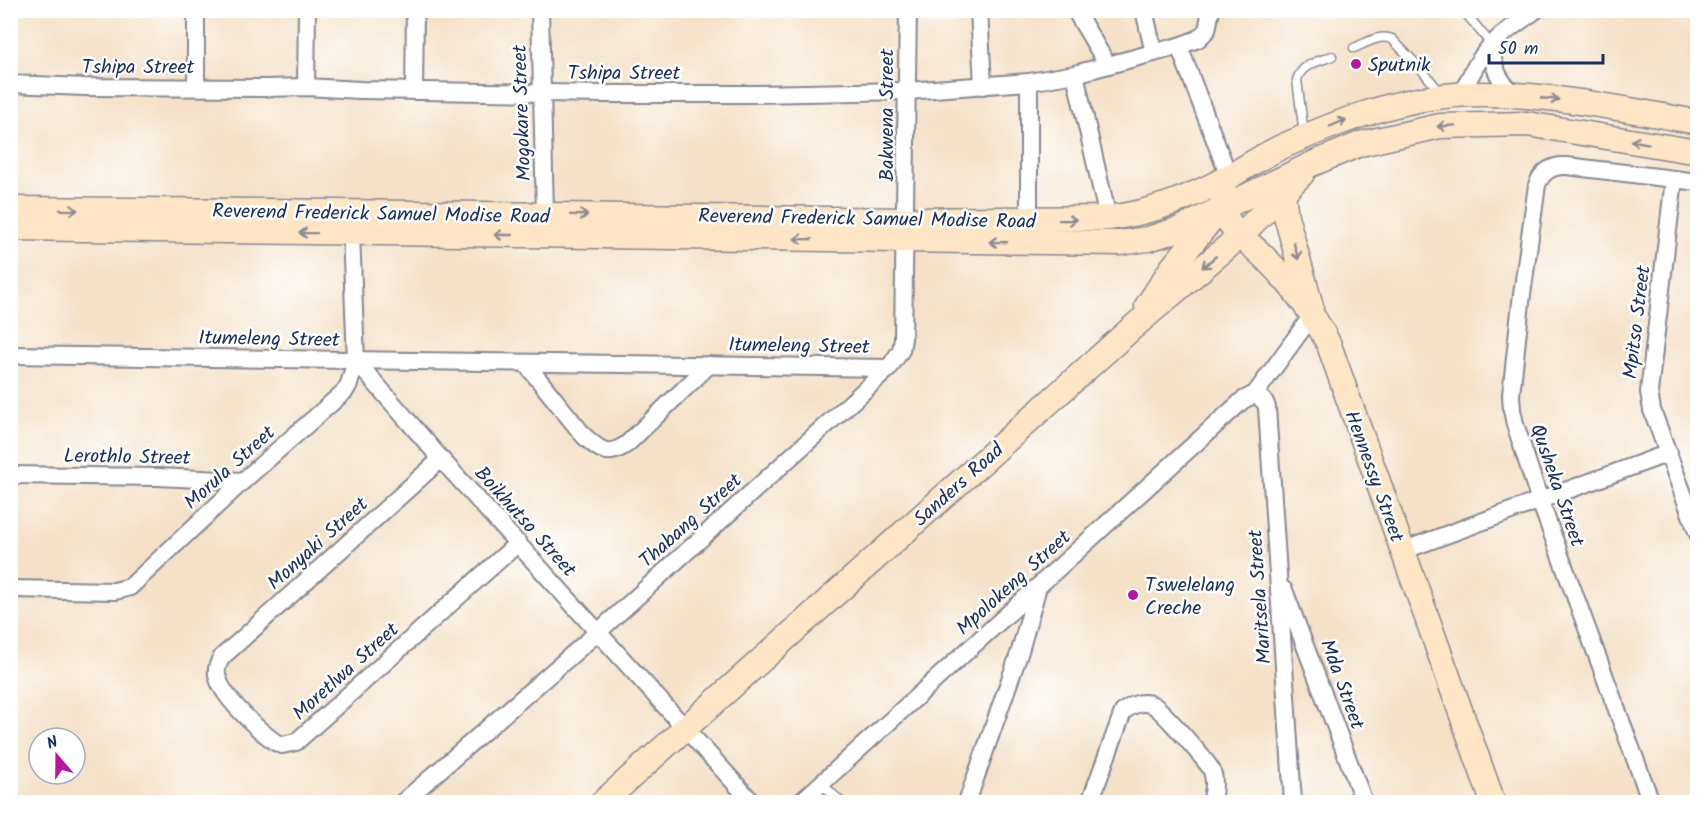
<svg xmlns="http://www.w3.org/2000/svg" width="1708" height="813" font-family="Kalam,sans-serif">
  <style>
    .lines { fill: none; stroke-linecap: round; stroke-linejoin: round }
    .lane-casing { stroke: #888893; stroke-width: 11 }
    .street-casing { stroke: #888893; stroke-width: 20 }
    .secondary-casing { stroke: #888893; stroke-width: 27 }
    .lane { stroke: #fff; stroke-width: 8 }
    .street { stroke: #fff; stroke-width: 16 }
    .secondary { stroke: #fde5c5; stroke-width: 24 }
    .oneway { stroke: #8c8a92 }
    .poi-dot { fill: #b5179e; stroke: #fff; stroke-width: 2 }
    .labels { text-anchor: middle; stroke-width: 5; stroke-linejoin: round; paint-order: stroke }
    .poi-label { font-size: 20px; fill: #1b2f5e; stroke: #fff; text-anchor: start }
    .street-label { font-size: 20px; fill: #1b2f5e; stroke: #fff }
  </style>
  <rect width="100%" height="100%" fill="#fff"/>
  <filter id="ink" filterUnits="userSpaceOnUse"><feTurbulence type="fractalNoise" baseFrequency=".0167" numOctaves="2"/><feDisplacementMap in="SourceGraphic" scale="12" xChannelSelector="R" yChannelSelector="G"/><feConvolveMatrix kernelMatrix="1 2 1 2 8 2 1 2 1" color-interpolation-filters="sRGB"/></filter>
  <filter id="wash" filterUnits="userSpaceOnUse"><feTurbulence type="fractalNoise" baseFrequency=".008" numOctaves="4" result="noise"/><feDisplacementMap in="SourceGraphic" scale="24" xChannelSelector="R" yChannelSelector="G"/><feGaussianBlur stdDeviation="1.35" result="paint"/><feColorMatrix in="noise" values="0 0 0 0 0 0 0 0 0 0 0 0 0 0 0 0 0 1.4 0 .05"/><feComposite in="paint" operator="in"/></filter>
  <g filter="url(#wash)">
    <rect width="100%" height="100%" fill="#f4e1c8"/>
  </g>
  <g filter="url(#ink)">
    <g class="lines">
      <defs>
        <g id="lane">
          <polyline points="1463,10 1491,44"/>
          <path d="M1354 48C1366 43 1379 34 1392 39L1421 69 1441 93"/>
          <path d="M1304 134 1297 80C1301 64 1318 62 1332 56"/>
          <polyline points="822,784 841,802"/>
        </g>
        <g id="street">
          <polyline points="540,10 545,214"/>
          <polyline points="979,10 983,86"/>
          <polyline points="1075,10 1107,64"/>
          <polyline points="1144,10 1154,53"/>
          <path d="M1491 44C1493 68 1497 77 1514 96"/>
          <polyline points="1179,46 1229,177"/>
          <polyline points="1075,74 1108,218"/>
          <polyline points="1029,82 1029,220"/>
          <polyline points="10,84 85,87 266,88 306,87 360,90 604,94 755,94 907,91 1029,82 1075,74 1179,46 1198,39 1207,30 1211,10"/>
          <polyline points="196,87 196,10"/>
          <polyline points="306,87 307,10"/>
          <polyline points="414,91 415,10"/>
          <path d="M1462 94C1482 47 1495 39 1536 10"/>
          <polyline points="1674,179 1649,392 1652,410 1698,534"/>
          <polyline points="10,355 889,368"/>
          <polyline points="356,361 441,459 752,802"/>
          <path d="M526 364 584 436C600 450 607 458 627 444L709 365"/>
          <polyline points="1255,394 1265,402 1267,408 1293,802"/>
          <polyline points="1255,394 1313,314"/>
          <path d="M441 459 222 657C218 663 216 669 217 675 221 696 257 729 275 742L282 745 296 742 518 543"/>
          <polyline points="10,475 158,477 243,481"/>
          <polyline points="1402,551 1669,453"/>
          <polyline points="10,589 115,591 130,587 243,481 345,391 349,384 356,361 351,233"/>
          <polyline points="1284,590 1364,802"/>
          <polyline points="403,802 598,632 889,368 901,350 903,339 908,10"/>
          <polyline points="801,802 1243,400 1255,394"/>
          <polyline points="967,802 1020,651 1037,590"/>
          <path d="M1090 802 1123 712C1131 705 1143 700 1153 705 1161 709 1208 762 1212 771 1216 782 1214 792 1211 802"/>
          <path d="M1651 802 1540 501 1515 424 1512 410 1511 395 1521 302 1537 185C1542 171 1553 165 1567 166L1698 182"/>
        </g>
        <g id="secondary">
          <path d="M1225 193 1221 208C1235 236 1246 239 1266 259 1292 285 1313 312 1329 345L1493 802"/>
          <polyline points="1283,194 1286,216 1311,306"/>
          <path d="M10 209 265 211 906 220 1108 218C1152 213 1193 197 1232 175 1250 165 1268 152 1288 144 1338 122 1389 102 1444 96 1522 87 1620 109 1698 122"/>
          <polyline points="10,228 1120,243 1148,239 1180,229 1312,164 1360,144 1440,126 1527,124 1698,152"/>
          <polyline points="1147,306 1171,269 1214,216"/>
          <polyline points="603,802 1132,328 1239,237 1302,174"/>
        </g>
      </defs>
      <use href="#lane" class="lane-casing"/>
      <use href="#street" class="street-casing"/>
      <use href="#secondary" class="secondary-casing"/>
      <use href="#lane" class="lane"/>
      <use href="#street" class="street"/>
      <use href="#secondary" class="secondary"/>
    </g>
    <defs><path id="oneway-shaft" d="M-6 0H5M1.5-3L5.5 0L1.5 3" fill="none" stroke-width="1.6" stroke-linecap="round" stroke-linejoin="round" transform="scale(1.5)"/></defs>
    <g class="oneway">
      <use href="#oneway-shaft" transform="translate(1550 99) rotate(5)"/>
      <use href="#oneway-shaft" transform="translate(1338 123) rotate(-23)"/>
      <use href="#oneway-shaft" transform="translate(1446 126) rotate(176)"/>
      <use href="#oneway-shaft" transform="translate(1640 142) rotate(-170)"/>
      <use href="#oneway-shaft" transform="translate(69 210) rotate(1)"/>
      <use href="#oneway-shaft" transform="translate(579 215) rotate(1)"/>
      <use href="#oneway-shaft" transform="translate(1068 220) rotate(-1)"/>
      <use href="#oneway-shaft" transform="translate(308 233) rotate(-179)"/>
      <use href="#oneway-shaft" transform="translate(503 235) rotate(-180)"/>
      <use href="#oneway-shaft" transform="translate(803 239) rotate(-179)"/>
      <use href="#oneway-shaft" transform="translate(998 242) rotate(-179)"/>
      <use href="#oneway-shaft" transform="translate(1296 251) rotate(74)"/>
      <use href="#oneway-shaft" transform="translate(1209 262) rotate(140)"/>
    </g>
  </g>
  <g class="poi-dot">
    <circle cx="1356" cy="64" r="6"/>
    <circle cx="1133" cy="595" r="6"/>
  </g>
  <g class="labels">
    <g class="poi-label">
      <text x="1368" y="71">Sputnik</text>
      <text x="1145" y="591">Tswelelang<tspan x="1145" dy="23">Creche</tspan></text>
    </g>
    <g class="street-label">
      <text x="138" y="73">Tshipa Street</text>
      <text x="624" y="79">Tshipa Street</text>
      <text transform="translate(521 113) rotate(-92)" y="7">Mogokare Street</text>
      <text transform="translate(886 115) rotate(-90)" y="7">Bakwena Street</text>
      <text transform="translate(381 213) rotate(1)" y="7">Reverend Frederick Samuel Modise Road</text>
      <text transform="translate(867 218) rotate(1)" y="7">Reverend Frederick Samuel Modise Road</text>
      <text transform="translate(1636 322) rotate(-83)" y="7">Mpitso Street</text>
      <text transform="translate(269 338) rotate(1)" y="7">Itumeleng Street</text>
      <text transform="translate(799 345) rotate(1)" y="7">Itumeleng Street</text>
      <text transform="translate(127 456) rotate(1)" y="7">Lerothlo Street</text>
      <text transform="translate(229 467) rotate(-42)" y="7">Morula Street</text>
      <text transform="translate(1375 476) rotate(70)" y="7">Hennessy Street</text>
      <text transform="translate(958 484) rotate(-42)" y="7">Sanders Road</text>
      <text transform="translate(1558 485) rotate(71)" y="7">Qusheka Street</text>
      <text transform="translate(690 520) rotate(-42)" y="7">Thabang Street</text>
      <text transform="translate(526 521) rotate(48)" y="7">Boikhutso Street</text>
      <text transform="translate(317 543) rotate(-42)" y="7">Monyaki Street</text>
      <text transform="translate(1013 582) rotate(-42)" y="7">Mpolokeng Street</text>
      <text transform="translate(1259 597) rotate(-94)" y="7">Maritsela Street</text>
      <text transform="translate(345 671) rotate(-42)" y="7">Moretlwa Street</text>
      <text transform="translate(1343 684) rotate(70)" y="7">Mda Street</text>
    </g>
  </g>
  <rect width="1708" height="813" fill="none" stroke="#fff" stroke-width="36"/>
  <g transform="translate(57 756) rotate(340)"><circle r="28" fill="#ffffff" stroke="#a4acbf" stroke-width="1.5"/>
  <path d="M0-4.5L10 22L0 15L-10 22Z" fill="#b5179e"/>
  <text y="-9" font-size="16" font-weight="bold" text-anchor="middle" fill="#1b2f5e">N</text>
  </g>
  <path d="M1489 54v9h114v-9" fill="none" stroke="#1b2f5e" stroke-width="3"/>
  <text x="1498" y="54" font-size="18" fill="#1b2f5e" stroke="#ffffff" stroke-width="4.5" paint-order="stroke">50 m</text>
</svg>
